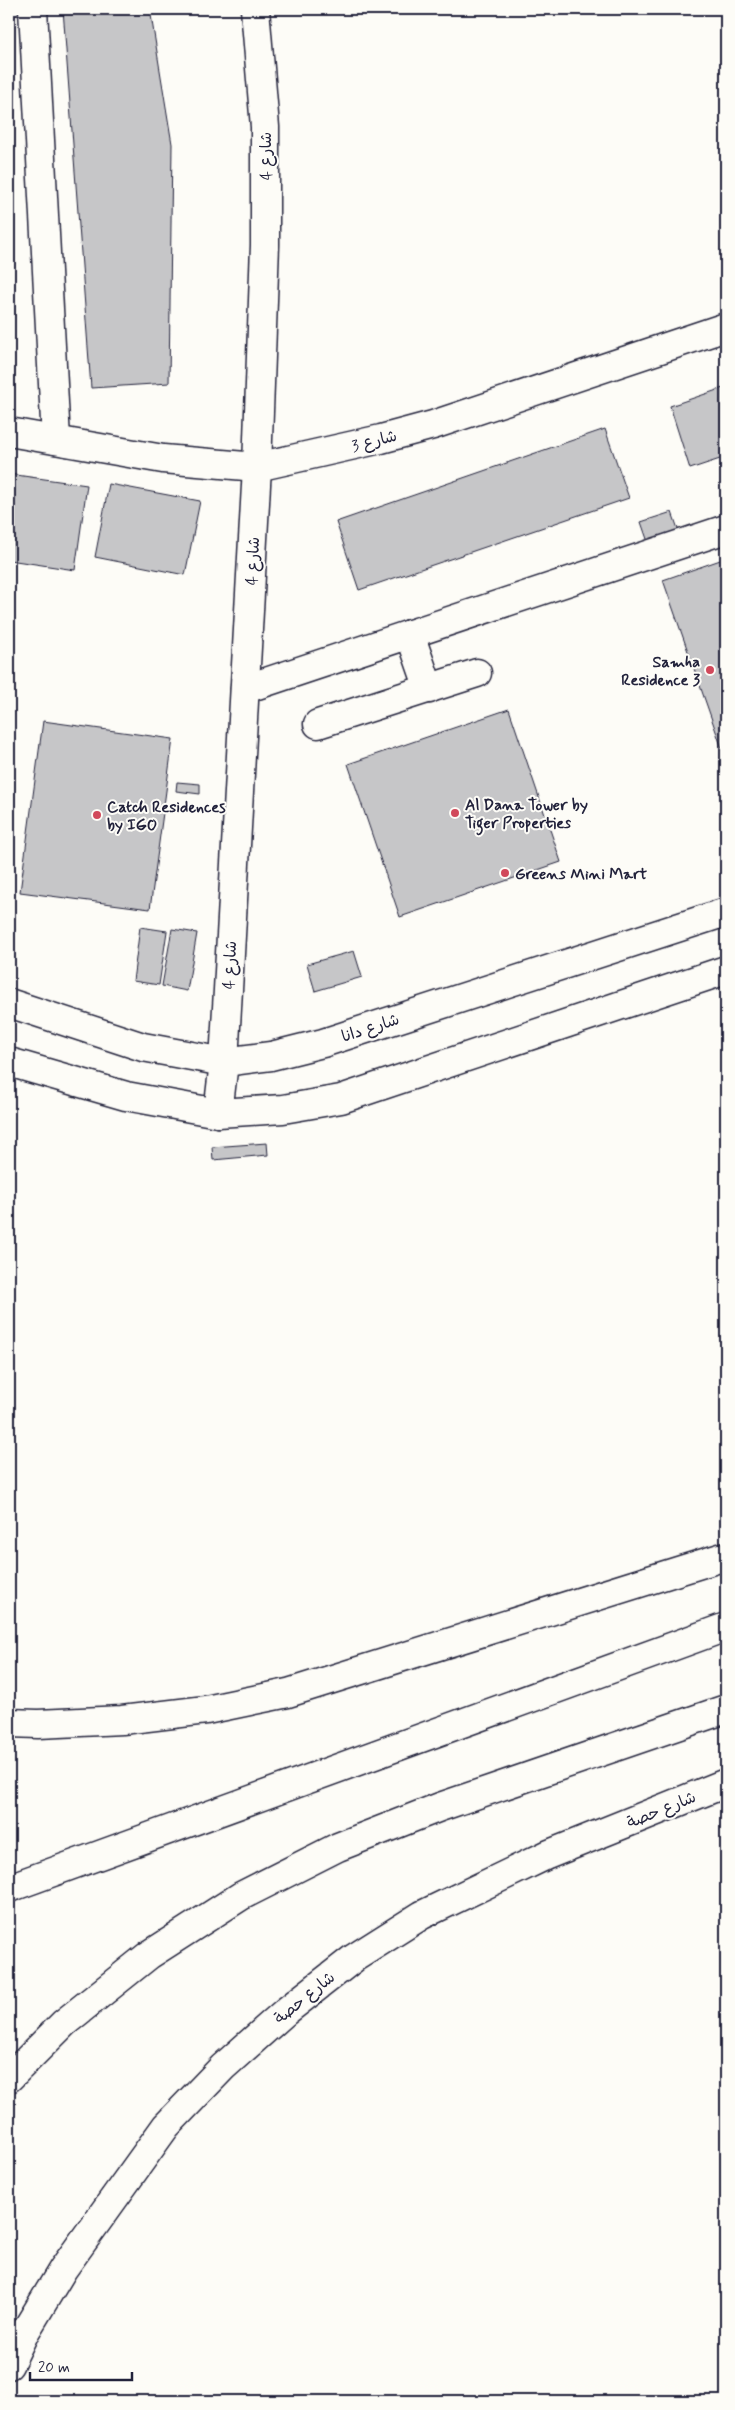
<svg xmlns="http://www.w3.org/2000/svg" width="735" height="2410" font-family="Mynerve,'Playpen Sans Arabic',sans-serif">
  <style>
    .building { fill: #c6c6c8; stroke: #22223b }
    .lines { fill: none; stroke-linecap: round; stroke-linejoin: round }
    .minor-casing { stroke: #22223b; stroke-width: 31 }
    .major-casing { stroke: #22223b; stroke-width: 31 }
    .highway-casing { stroke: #22223b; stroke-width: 31 }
    .minor { stroke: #fdfcf7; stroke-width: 28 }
    .major { stroke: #fdfcf7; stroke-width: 28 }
    .highway { stroke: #fdfcf7; stroke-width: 28 }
    .poi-dot { fill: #d1495b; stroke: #fdfcf7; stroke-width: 2 }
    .labels { text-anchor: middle; stroke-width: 4; stroke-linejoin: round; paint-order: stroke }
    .street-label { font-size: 16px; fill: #22223b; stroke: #fdfcf7 }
    .poi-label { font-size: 16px; font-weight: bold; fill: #22223b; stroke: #fdfcf7; text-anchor: start }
  </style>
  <rect width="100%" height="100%" fill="#fdfcf7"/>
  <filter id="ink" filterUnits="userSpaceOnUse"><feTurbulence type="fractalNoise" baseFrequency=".02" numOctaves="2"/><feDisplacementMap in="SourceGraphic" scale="10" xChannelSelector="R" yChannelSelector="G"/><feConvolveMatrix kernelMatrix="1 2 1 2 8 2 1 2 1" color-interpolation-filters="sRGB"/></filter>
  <g filter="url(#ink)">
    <g class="building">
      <polygon points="63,9 150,9 172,144 169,383 91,388"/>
      <polygon points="726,387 726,457 690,469 670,406"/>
      <polygon points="605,429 629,498 359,590 336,522"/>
      <polygon points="9,474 87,485 75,570 9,560"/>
      <polygon points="109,484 200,501 185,575 95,557"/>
      <polygon points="672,512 679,532 648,542 641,522"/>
      <polygon points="726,558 726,760 663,580"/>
      <polygon points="509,709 561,862 400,917 348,764"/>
      <polygon points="43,721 173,739 150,909 20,892"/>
      <polygon points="177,782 200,784 200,794 176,791"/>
      <polygon points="140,927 167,931 159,985 133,981"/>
      <polygon points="172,929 197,933 187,991 162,986"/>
      <polygon points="354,951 362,977 315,991 307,964"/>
      <polygon points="267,1143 268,1155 213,1160 212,1147"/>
    </g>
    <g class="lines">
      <defs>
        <g id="minor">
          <polyline points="33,9 56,440"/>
          <polyline points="9,432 163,459 257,467 381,439 433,425 726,327"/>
          <polyline points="410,634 429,689"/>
          <polyline points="245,689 726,529"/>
          <polyline points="318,724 477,673"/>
          <polyline points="9,1003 143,1047 224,1062 271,1056 323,1043 726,912"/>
          <polyline points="9,1062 126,1096 218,1113 283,1109 341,1099 726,970"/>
          <polyline points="218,1113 224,1062 257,467 265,245 265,127 255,9"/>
        </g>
        <g id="major">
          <polyline points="9,1888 726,1627"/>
          <polyline points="9,2365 25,2332 63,2269 166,2126 223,2067 285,2012 354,1958 422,1915 547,1855 726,1783"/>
        </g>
        <g id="highway">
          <polyline points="9,1723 38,1724 122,1720 206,1710 288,1693 726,1556"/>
          <polyline points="9,2078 64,2023 149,1955 241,1896 338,1847 440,1807 726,1709"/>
        </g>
      </defs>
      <use href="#minor" class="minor-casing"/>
      <use href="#major" class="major-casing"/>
      <use href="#highway" class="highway-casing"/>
      <use href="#minor" class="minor"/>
      <use href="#major" class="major"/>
      <use href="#highway" class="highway"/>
    </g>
  </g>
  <g class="poi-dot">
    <circle cx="710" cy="670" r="5"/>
    <circle cx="455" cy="813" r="5"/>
    <circle cx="97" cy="815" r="5"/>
    <circle cx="505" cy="873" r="5"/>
  </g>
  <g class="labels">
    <g class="street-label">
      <text transform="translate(265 156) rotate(-90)" y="6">شارع 4</text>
      <text transform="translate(374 440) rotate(-14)" y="6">شارع 3</text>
      <text transform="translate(252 561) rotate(-87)" y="6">شارع 4</text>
      <text transform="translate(229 965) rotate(-87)" y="6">شارع 4</text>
      <text transform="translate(370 1027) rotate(-18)" y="6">شارع دانا</text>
      <text transform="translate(661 1809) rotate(-22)" y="6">شارع حصة</text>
      <text transform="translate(304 1997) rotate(-39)" y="6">شارع حصة</text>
    </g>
    <g class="poi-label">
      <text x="700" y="667" text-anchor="end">Samha<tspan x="700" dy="18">Residence 3</tspan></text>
      <text x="465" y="810">Al Dana Tower by<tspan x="465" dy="18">Tiger Properties</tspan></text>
      <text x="107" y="812">Catch Residences<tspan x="107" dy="18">by IGO</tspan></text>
      <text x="515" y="879">Greens Mini Mart</text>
    </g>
  </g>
  <rect width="735" height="2410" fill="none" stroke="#fdfcf7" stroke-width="30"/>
  <rect x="15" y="15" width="705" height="2380" fill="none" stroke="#22223b" stroke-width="2" filter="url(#ink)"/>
  <path d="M30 2372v8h102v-8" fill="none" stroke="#22223b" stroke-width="2.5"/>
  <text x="38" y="2372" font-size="15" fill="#22223b" stroke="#fdfcf7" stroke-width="4" paint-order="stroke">20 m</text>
</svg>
